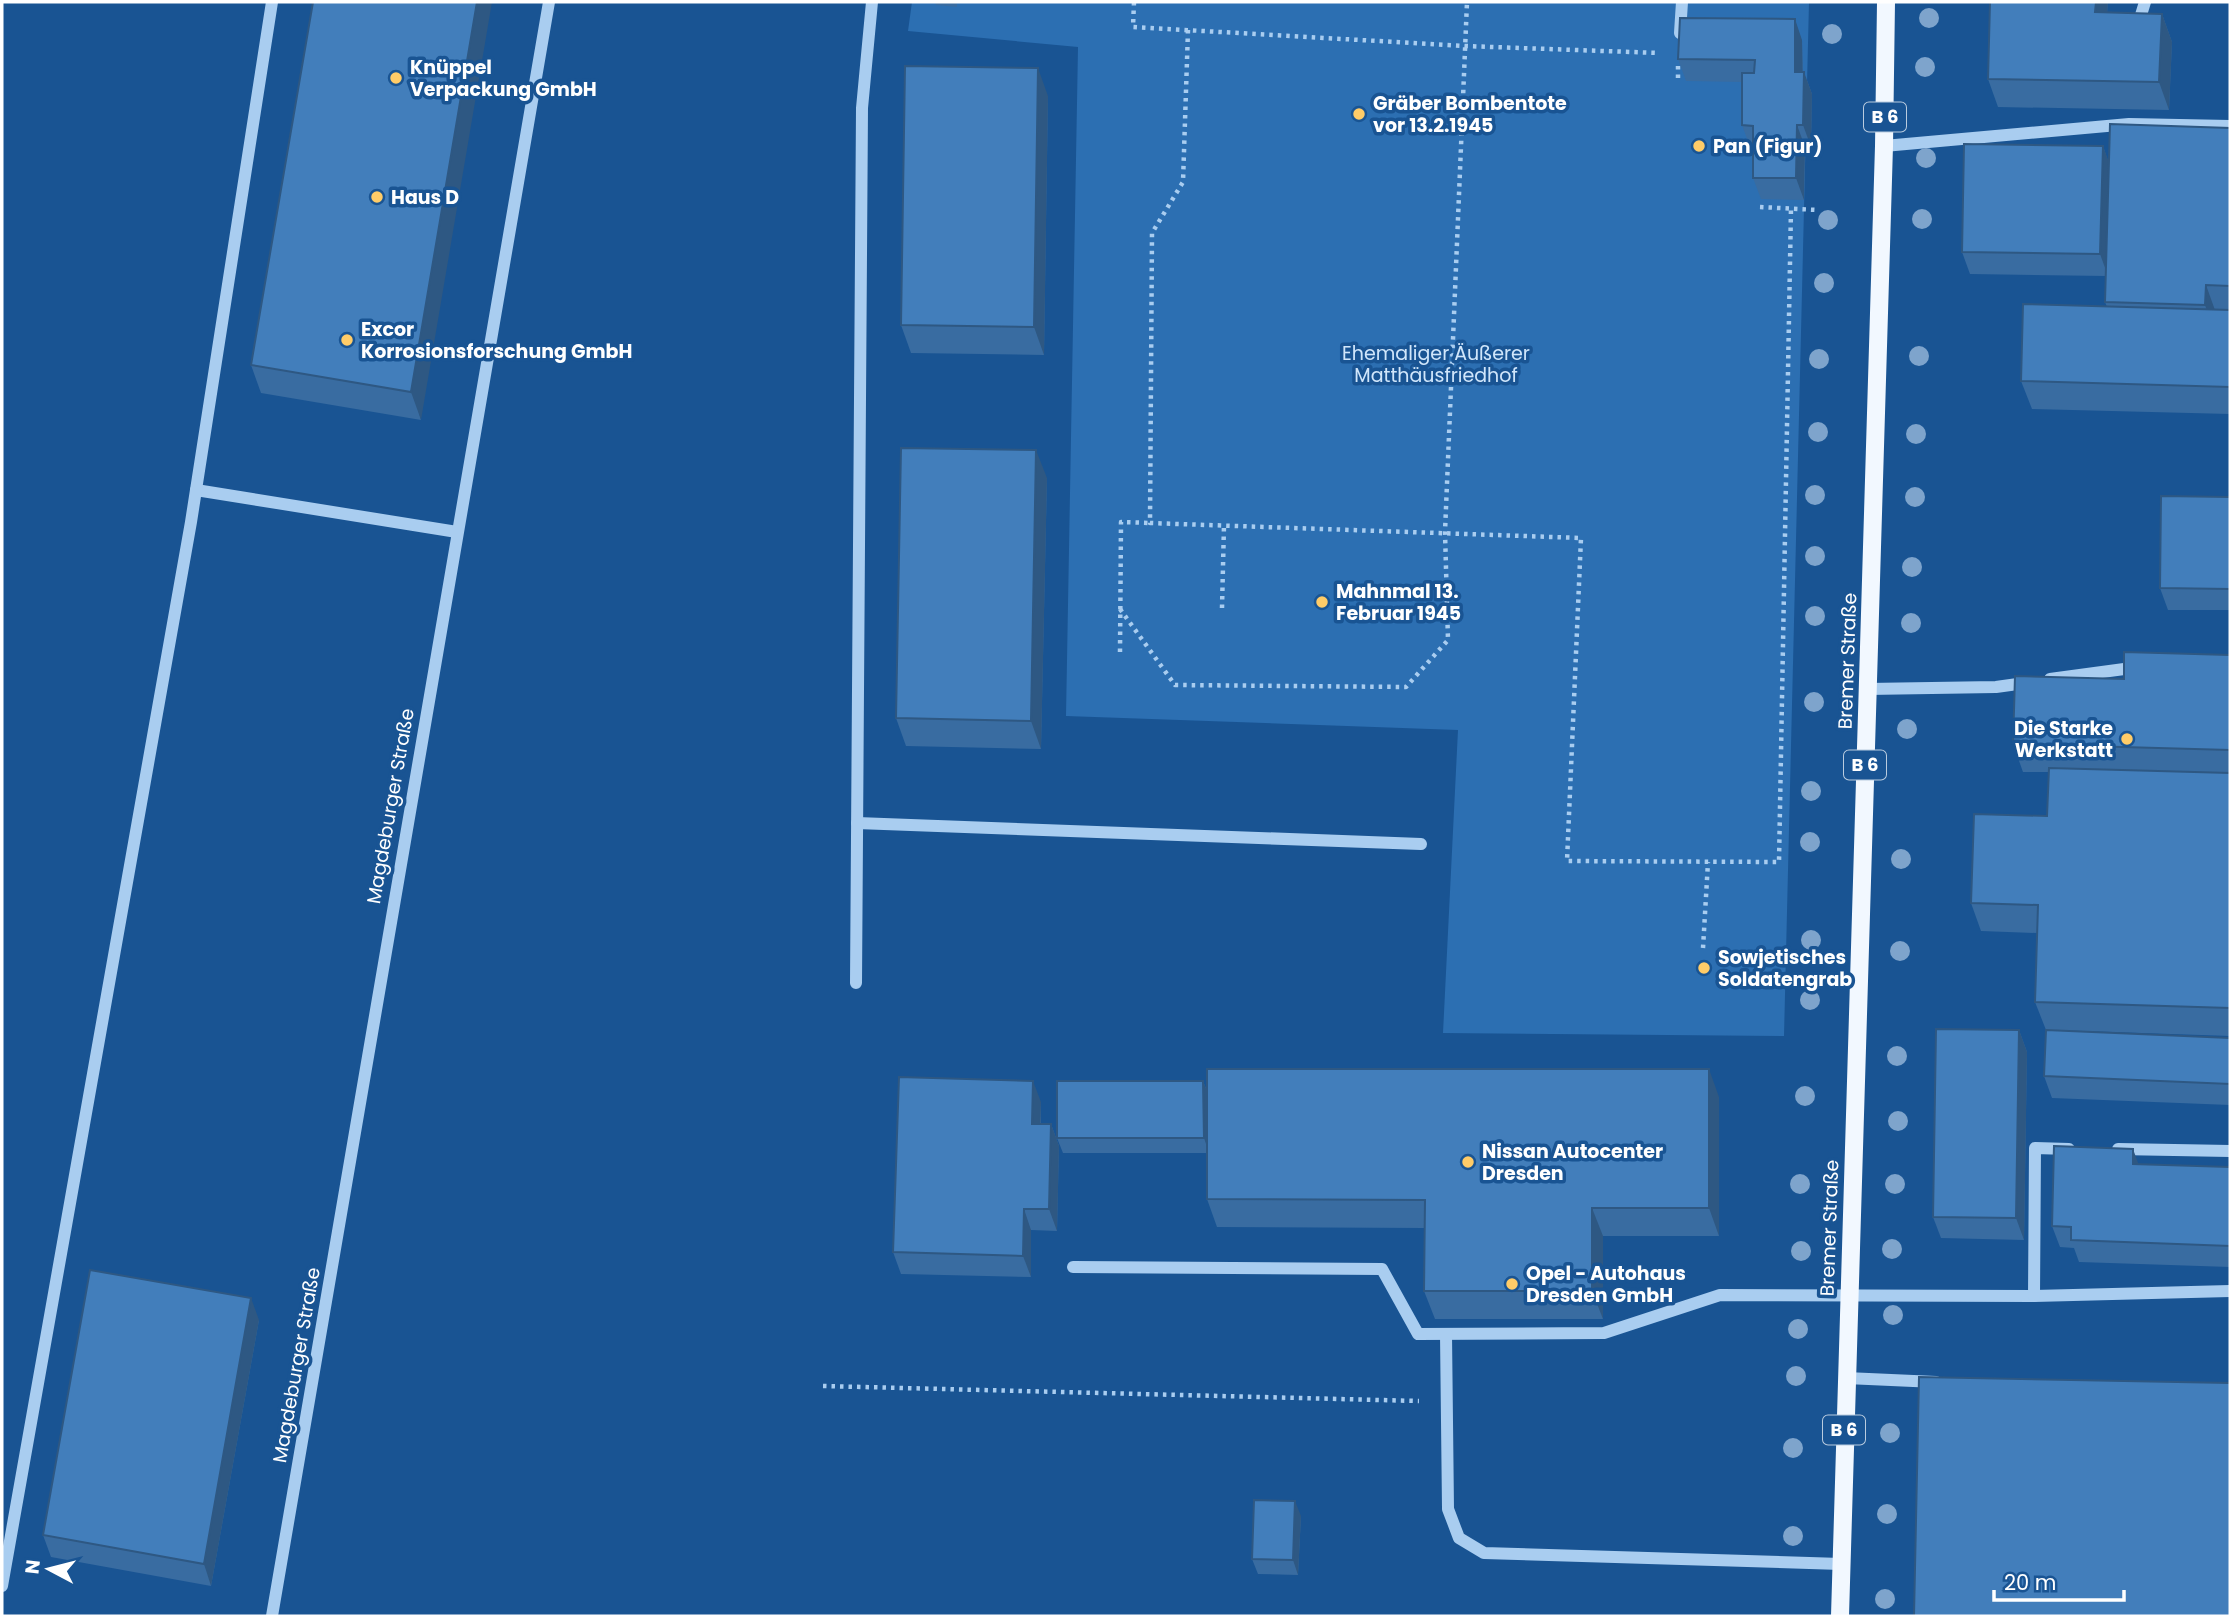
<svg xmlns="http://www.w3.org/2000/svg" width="2232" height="1618" font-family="Poppins,sans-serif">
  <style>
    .green { fill: #2c6fb2 }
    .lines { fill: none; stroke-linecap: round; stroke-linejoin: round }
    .path { stroke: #a9cdf0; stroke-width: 4.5; stroke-dasharray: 3.5 5; stroke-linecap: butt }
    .minor { stroke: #a9cdf0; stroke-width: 12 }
    .major { stroke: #f2f8ff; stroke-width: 18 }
    .tree { fill: #7ea4cc }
    .wall { fill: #396ca1 }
    .shaded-wall { fill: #2e5883 }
    .building { fill: #427ebb; stroke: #2e5883; stroke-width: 2 }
    .poi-dot { fill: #ffcc68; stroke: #195493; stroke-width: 2.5 }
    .labels { text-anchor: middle; stroke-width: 7; stroke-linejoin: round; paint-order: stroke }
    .shield { fill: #195493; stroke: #baccdf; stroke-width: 2 }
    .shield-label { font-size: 18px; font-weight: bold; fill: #fff }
    .poi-label { font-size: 19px; font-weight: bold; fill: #fff; stroke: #195493; text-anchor: start }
    .park-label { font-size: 19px; fill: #d0e6fb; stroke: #195493 }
    .street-label { font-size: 19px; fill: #fff; stroke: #195493 }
  </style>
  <rect width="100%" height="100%" fill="#195493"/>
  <polygon class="green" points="912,2 1809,2 1784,1036 1443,1033 1458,730 1066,716 1078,47 908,31"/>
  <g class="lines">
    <g class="path">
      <polyline points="1134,2 1133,27 1465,46 1659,53"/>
      <polyline points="1188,30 1183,182 1152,233 1150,523 1581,538 1567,861 1779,862 1791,208"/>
      <polyline points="1678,78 1678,61"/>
      <polyline points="1760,207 1818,210"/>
      <polyline points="1222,608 1224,525"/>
      <polyline points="1120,609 1175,685 1406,687 1448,640 1445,532 1467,2"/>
      <polyline points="1120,652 1121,522 1150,523"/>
      <polyline points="1703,948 1708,862"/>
      <polyline points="823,1386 1419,1401"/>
    </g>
    <g class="minor">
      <polyline points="2137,28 2145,2"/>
      <polyline points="1680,33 1682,2"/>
      <polyline points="1884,146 2129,124 2230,126"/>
      <polyline points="196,490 457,532"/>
      <polyline points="2050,679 2139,667"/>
      <polyline points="1867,689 1996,687 2032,682"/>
      <polyline points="857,823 1421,844"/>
      <polyline points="856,983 862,108 872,2"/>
      <polyline points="2118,1149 2230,1151"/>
      <polyline points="1073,1267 1382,1269 1418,1334 1604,1333 1720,1295 2034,1296 2230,1291"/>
      <polyline points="2034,1296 2035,1148 2069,1149"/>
      <polyline points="1446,1334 1448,1509 1459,1538 1484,1553 1841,1564"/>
      <polyline points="1846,1378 1936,1382"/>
      <polyline points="2,1586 191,522 272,2"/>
      <polyline points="272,1616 549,2"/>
    </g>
    <polyline class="major" points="1840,1616 1884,146 1886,2"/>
  </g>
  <g class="tree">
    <circle cx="1929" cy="18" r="10"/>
    <circle cx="1832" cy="34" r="10"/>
    <circle cx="1925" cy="67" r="10"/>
    <circle cx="1926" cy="158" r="10"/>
    <circle cx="1922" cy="219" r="10"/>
    <circle cx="1828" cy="220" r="10"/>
    <circle cx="1824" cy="283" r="10"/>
    <circle cx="1919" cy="356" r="10"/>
    <circle cx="1819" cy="359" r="10"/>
    <circle cx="1818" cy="432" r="10"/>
    <circle cx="1916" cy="434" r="10"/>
    <circle cx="1815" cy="495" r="10"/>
    <circle cx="1915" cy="497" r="10"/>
    <circle cx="1815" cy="556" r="10"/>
    <circle cx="1912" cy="567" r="10"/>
    <circle cx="1815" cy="616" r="10"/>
    <circle cx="1911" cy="623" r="10"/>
    <circle cx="1814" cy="702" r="10"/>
    <circle cx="1907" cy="729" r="10"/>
    <circle cx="1811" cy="791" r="10"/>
    <circle cx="1810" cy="842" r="10"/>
    <circle cx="1901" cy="859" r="10"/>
    <circle cx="1811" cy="940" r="10"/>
    <circle cx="1900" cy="951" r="10"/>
    <circle cx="1810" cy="1000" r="10"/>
    <circle cx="1897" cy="1056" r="10"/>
    <circle cx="1805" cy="1096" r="10"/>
    <circle cx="1898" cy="1121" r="10"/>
    <circle cx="1800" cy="1184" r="10"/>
    <circle cx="1895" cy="1184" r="10"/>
    <circle cx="1892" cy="1249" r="10"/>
    <circle cx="1801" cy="1251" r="10"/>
    <circle cx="1893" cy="1315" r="10"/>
    <circle cx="1798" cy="1329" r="10"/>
    <circle cx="1796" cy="1376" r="10"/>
    <circle cx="1890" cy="1433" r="10"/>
    <circle cx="1793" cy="1448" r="10"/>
    <circle cx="1887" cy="1514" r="10"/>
    <circle cx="1793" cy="1536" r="10"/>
    <circle cx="1885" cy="1599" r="10"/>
  </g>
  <g class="wall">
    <polygon points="313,2 421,420 261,393 251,365"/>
    <polygon points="935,2 957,2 957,7 936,5"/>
    <polygon points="1990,2 2108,2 2107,13 2162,14 2172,42 2169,110 1998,107 1988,79"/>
    <polygon points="1802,40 1803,72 1804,72 1812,94 1811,147 1805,147 1804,200 1761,199 1753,178 1753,147 1750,147 1742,125 1742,82 1686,81 1678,59"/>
    <polygon points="1048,96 1044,355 911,353 901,325"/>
    <polygon points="2230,128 2230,414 2032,409 2021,381 2107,307 2105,302 2106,276 1970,274 1962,252 2103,146 2109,164"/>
    <polygon points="1047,478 1041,749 906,746 896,718"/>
    <polygon points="2230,497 2230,610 2168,610 2160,588"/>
    <polygon points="2230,655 2230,1036 2054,1030 2230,1038 2230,1105 2052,1098 2044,1076 2046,1030 2035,1002 2037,933 1981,931 1971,903 2047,816 2049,772 2023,772 2013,744 2124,679"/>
    <polygon points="2019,1030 2027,1052 2024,1240 1941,1238 1933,1217"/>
    <polygon points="1203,1081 1207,1091 1719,1097 1719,1236 1603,1236 1603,1319 1435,1319 1424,1291 1425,1228 1217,1227 1207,1199 1207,1153 1063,1153 1057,1138"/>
    <polygon points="1041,1102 1041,1124 1051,1124 1059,1146 1057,1231 1031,1230 1031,1277 901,1274 893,1252"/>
    <polygon points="2139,1164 2230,1167 2230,1267 2079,1262 2074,1248 2060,1247 2052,1226"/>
    <polygon points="259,1320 211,1586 51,1557 43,1535"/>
    <polygon points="1301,1516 1298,1575 1258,1574 1252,1559"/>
  </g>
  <g class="shaded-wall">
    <polygon points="477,2 492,2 421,420 411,392"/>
    <polygon points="2096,2 2108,2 2105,40 2095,12"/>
    <polygon points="2162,14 2172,42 2169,110 2159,82"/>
    <polygon points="1795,19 1802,40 1803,94 1795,72"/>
    <polygon points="1038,68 1048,96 1044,355 1034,327"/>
    <polygon points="1804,72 1812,94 1811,147 1803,125"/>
    <polygon points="1797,125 1805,147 1804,200 1796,178"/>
    <polygon points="2103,146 2111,168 2108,276 2100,254"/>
    <polygon points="2206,285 2216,313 2215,333 2205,305"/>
    <polygon points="1036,450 1047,478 1041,749 1031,721"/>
    <polygon points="2019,1030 2027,1052 2024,1240 2016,1218"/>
    <polygon points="1709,1069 1719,1097 1719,1236 1709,1208"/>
    <polygon points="1033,1081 1041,1102 1040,1146 1032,1124"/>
    <polygon points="1203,1081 1209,1096 1209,1153 1204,1138"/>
    <polygon points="1051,1124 1059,1146 1057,1231 1049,1209"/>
    <polygon points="2133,1149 2141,1171 2133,1164"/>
    <polygon points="1592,1208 1603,1236 1603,1319 1592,1291"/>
    <polygon points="1024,1209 1031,1230 1031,1277 1023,1256"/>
    <polygon points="251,1298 259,1320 211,1586 204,1564"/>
    <polygon points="1295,1501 1301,1516 1298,1575 1293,1560"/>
  </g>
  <g class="building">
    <polygon points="313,2 477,2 411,392 251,365"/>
    <polygon points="1990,2 2096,2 2095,12 2162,14 2159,82 1988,79"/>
    <polygon points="1680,18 1795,19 1795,72 1804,72 1803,125 1797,125 1796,178 1753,178 1753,126 1742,125 1742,73 1754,73 1755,60 1678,59"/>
    <polygon points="905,66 1038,68 1034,327 901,325"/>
    <polygon points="2110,124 2230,128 2230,286 2206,285 2205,305 2105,302"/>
    <polygon points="1964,144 2103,146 2100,254 1962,252"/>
    <polygon points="2023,304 2230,310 2230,387 2021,381"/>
    <polygon points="901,448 1036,450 1031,721 896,718"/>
    <polygon points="2161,496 2230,497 2230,589 2160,588"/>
    <polygon points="2124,652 2230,655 2230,750 2013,744 2015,676 2124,679"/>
    <polygon points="2049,768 2230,773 2230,1008 2035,1002 2038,905 1971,903 1974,814 2047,816"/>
    <polygon points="1936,1029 2019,1030 2016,1218 1933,1217"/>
    <polygon points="2046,1030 2230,1038 2230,1084 2044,1076"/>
    <polygon points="1207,1069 1709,1069 1709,1208 1592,1208 1592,1291 1424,1291 1425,1200 1207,1199"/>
    <polygon points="899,1077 1033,1081 1032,1124 1051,1124 1049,1209 1024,1209 1023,1256 893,1252"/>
    <polygon points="1057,1081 1203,1081 1204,1138 1057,1138"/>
    <polygon points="2054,1146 2133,1149 2133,1164 2230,1167 2230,1246 2071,1240 2071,1227 2052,1226"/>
    <polygon points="90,1270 251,1298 204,1564 43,1535"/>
    <polygon points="1919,1377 2230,1383 2230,1616 1914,1616"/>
    <polygon points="1254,1500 1295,1501 1293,1560 1252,1559"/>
  </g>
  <g class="poi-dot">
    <circle cx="396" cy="78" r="7"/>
    <circle cx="1359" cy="114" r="7"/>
    <circle cx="1699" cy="146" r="7"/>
    <circle cx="377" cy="197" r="7"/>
    <circle cx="347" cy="340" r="7"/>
    <circle cx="1322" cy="602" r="7"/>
    <circle cx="2127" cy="739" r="7"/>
    <circle cx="1704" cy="968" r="7"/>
    <circle cx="1468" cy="1162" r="7"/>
    <circle cx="1512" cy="1284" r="7"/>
  </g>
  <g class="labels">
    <g class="shield">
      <rect x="1864" y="102.5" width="42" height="29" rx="5"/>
      <rect x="1844" y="750.5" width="42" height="29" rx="5"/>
      <rect x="1823" y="1415.5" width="42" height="29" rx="5"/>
    </g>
    <g class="shield-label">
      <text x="1885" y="123">B 6</text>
      <text x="1865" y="771">B 6</text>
      <text x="1844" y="1436">B 6</text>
    </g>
    <g class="poi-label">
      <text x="410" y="74">Knüppel<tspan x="410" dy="22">Verpackung GmbH</tspan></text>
      <text x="1373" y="110">Gräber Bombentote<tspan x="1373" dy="22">vor 13.2.1945</tspan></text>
      <text x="1713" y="153">Pan (Figur)</text>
      <text x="391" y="204">Haus D</text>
      <text x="361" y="336">Excor<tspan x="361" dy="22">Korrosionsforschung GmbH</tspan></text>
      <text x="1336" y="598">Mahnmal 13.<tspan x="1336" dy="22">Februar 1945</tspan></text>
      <text x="2113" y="735" text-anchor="end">Die Starke<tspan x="2113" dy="22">Werkstatt</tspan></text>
      <text x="1718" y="964">Sowjetisches<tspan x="1718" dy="22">Soldatengrab</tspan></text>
      <text x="1482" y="1158">Nissan Autocenter<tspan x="1482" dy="22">Dresden</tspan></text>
      <text x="1526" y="1280">Opel - Autohaus<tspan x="1526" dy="22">Dresden GmbH</tspan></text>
    </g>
    <g class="park-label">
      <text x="1436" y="360">Ehemaliger Äußerer<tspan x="1436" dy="22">Matthäusfriedhof</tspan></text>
    </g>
    <g class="street-label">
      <text transform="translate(1847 661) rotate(-88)" y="7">Bremer Straße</text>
      <text transform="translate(390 806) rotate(-80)" y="7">Magdeburger Straße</text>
      <text transform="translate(1829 1228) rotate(-88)" y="7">Bremer Straße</text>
      <text transform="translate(296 1365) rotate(-80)" y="7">Magdeburger Straße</text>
    </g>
  </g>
  <rect width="2232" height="1618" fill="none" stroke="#ffffff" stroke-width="7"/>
  <g transform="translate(49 1569) rotate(277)" stroke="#195493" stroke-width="5" paint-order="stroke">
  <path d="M0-5L12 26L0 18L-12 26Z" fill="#ffffff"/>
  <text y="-10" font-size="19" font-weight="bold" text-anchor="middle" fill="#ffffff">N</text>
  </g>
  <path d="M1994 1590v10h130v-10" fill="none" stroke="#ffffff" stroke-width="3.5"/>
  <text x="2004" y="1590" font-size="21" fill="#ffffff" stroke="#195493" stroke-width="5" paint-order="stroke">20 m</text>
</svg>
